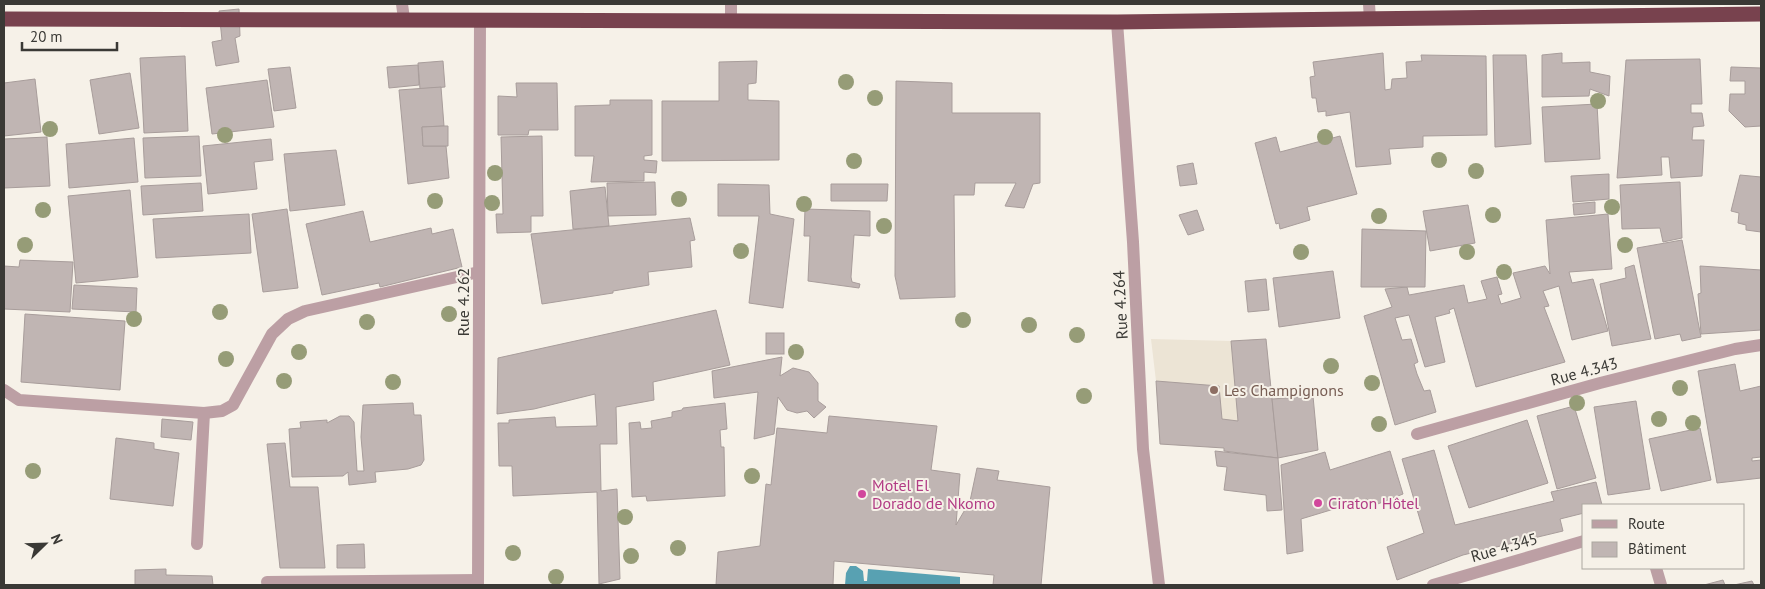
<svg xmlns="http://www.w3.org/2000/svg" width="1765" height="589" font-family="'PT Sans',sans-serif">
  <style>
    .built { fill: #ece4d5 }
    .water { fill: #58a1b2 }
    .building { fill: #c0b5b3; stroke: #a89d9b }
    .lines { fill: none; stroke-linecap: round; stroke-linejoin: round }
    .minor { stroke: #bc9fa4; stroke-width: 12 }
    .highway { stroke: #78424e; stroke-width: 15 }
    .tree { fill: #969c77 }
    .education-dot { fill: #8d6e63; stroke: #f6f1e8; stroke-width: 2 }
    .hotel-dot { fill: #d1479c; stroke: #f6f1e8; stroke-width: 2 }
    .labels { text-anchor: middle; stroke-width: 4; stroke-linejoin: round; paint-order: stroke }
    .street-label { font-size: 16px; fill: #3a3935; stroke: #f6f1e8 }
    .education-label { font-size: 16px; fill: #785e54; stroke: #f6f1e8; text-anchor: start }
    .hotel-label { font-size: 16px; fill: #b23c85; stroke: #f6f1e8; text-anchor: start }
  </style>
  <rect width="100%" height="100%" fill="#f6f1e8"/>
  <polygon class="built" points="1151,339 1231,341 1266,339 1278,458 1224,451 1224,448 1160,444 1156,381"/>
  <polygon class="water" points="850,566 856,566 863,571 864,581 867,581 868,569 960,577 960,585 845,585 846,573"/>
  <g class="building">
    <polygon points="239,9 240,36 235,38 239,62 216,66 212,42 222,40 219,11"/>
    <polygon points="1383,53 1385,90 1391,89 1392,79 1407,78 1406,62 1422,61 1421,55 1486,56 1487,135 1423,136 1423,147 1389,149 1391,164 1356,167 1350,112 1326,116 1326,111 1318,112 1316,98 1312,98 1310,77 1315,76 1313,62"/>
    <polygon points="1562,53 1562,63 1590,62 1590,72 1610,76 1609,96 1590,89 1589,96 1542,97 1542,55"/>
    <polygon points="1493,55 1526,55 1531,144 1495,147"/>
    <polygon points="185,56 188,131 144,133 140,58"/>
    <polygon points="1700,59 1702,104 1691,104 1691,113 1702,113 1704,126 1693,127 1692,140 1704,140 1702,176 1671,178 1669,157 1661,157 1662,175 1617,178 1626,60"/>
    <polygon points="443,61 445,87 420,89 418,63"/>
    <polygon points="757,61 756,83 748,84 748,100 779,101 779,160 662,161 662,101 719,101 719,62"/>
    <polygon points="418,65 419,85 389,88 387,67"/>
    <polygon points="290,67 296,108 274,111 268,69"/>
    <polygon points="1731,67 1761,68 1761,126 1745,127 1729,111 1730,94 1745,94 1745,81 1730,81"/>
    <polygon points="130,73 139,128 99,134 90,80"/>
    <polygon points="35,79 41,132 4,136 4,83"/>
    <polygon points="267,80 274,127 212,134 206,88"/>
    <polygon points="896,81 952,83 952,113 1040,113 1040,183 1033,184 1024,208 1005,206 1016,183 975,183 974,195 954,195 955,297 900,299 895,276"/>
    <polygon points="516,83 557,83 558,130 529,130 528,135 498,135 498,96 517,97"/>
    <polygon points="441,87 444,126 422,127 423,146 446,146 449,178 408,184 399,90"/>
    <polygon points="610,100 652,100 652,155 644,156 644,160 657,161 656,173 644,172 644,181 591,182 594,156 575,156 575,106 610,105"/>
    <polygon points="1597,104 1600,159 1545,162 1542,107"/>
    <polygon points="444,126 448,126 448,146 423,146 422,127"/>
    <polygon points="199,136 201,176 145,178 143,138"/>
    <polygon points="542,136 543,216 531,216 531,232 497,233 496,214 503,214 501,137"/>
    <polygon points="1340,136 1357,194 1307,207 1310,220 1280,229 1279,223 1276,224 1255,143 1276,137 1280,152"/>
    <polygon points="47,137 50,186 4,188 4,139"/>
    <polygon points="134,138 138,182 69,188 66,144"/>
    <polygon points="271,139 273,160 254,162 257,189 208,194 203,146"/>
    <polygon points="336,150 345,205 290,211 284,154"/>
    <polygon points="1193,163 1197,184 1180,186 1177,166"/>
    <polygon points="1609,174 1609,199 1573,202 1571,176"/>
    <polygon points="1740,175 1761,177 1761,232 1746,230 1746,225 1738,223 1739,213 1731,211"/>
    <polygon points="655,182 656,215 608,216 607,183"/>
    <polygon points="1680,182 1682,238 1663,242 1660,228 1622,229 1620,185"/>
    <polygon points="201,183 203,211 143,215 141,186"/>
    <polygon points="718,184 769,185 770,214 794,219 783,308 749,303 759,216 718,216"/>
    <polygon points="831,184 888,184 887,201 831,201"/>
    <polygon points="605,187 609,226 573,229 570,191"/>
    <polygon points="130,190 138,277 76,283 68,196"/>
    <polygon points="1595,202 1595,213 1574,215 1573,204"/>
    <polygon points="1468,205 1475,243 1430,251 1423,211"/>
    <polygon points="287,209 298,288 263,292 252,214"/>
    <polygon points="805,209 870,211 870,236 854,235 851,277 852,282 860,284 859,288 808,281 810,236 804,236"/>
    <polygon points="1197,210 1204,230 1188,235 1179,215"/>
    <polygon points="363,211 370,242 431,228 432,234 453,229 462,267 380,287 379,283 322,295 306,224"/>
    <polygon points="249,214 251,253 156,258 153,219"/>
    <polygon points="1608,214 1612,269 1569,272 1572,283 1593,279 1608,331 1572,340 1559,286 1543,291 1549,306 1544,307 1565,362 1476,387 1454,308 1449,310 1450,313 1435,317 1445,362 1425,367 1409,315 1395,318 1402,340 1411,339 1418,362 1414,364 1417,374 1424,391 1430,390 1436,412 1395,425 1364,316 1392,307 1385,289 1407,287 1409,295 1464,285 1468,303 1487,299 1481,281 1497,277 1502,294 1498,295 1501,304 1521,298 1513,273 1545,266 1550,274 1546,220"/>
    <polygon points="690,218 695,240 690,241 692,267 648,272 649,285 613,291 613,293 542,304 531,234"/>
    <polygon points="1362,229 1426,231 1425,287 1361,287"/>
    <polygon points="1682,240 1701,337 1682,341 1680,334 1655,339 1637,248"/>
    <polygon points="20,260 73,262 70,312 4,309 4,266 19,267"/>
    <polygon points="1634,265 1651,339 1612,346 1600,284 1626,278 1625,268"/>
    <polygon points="1700,266 1761,270 1761,330 1701,334 1698,294 1701,293"/>
    <polygon points="1333,271 1340,318 1279,327 1273,278"/>
    <polygon points="1266,279 1269,310 1248,312 1245,281"/>
    <polygon points="74,285 137,288 136,312 72,309"/>
    <polygon points="716,310 730,365 653,382 654,400 616,407 617,444 600,444 601,491 617,489 620,579 599,584 597,492 513,496 512,466 499,466 498,423 509,423 509,420 555,417 556,427 597,426 595,394 534,409 497,414 498,358"/>
    <polygon points="25,314 125,321 120,390 21,382"/>
    <rect x="766" y="333" width="18" height="21"/>
    <polygon points="1266,339 1278,458 1224,451 1224,448 1160,444 1156,381 1219,386 1222,419 1238,421 1231,341"/>
    <polygon points="782,357 780,376 793,368 809,372 818,383 818,401 826,407 814,418 807,411 797,413 787,410 778,397 774,434 754,439 758,392 714,398 712,371"/>
    <polygon points="1735,364 1740,391 1761,386 1761,457 1752,458 1752,461 1761,460 1761,478 1717,483 1698,371"/>
    <polygon points="1313,396 1318,450 1278,458 1272,399"/>
    <polygon points="1636,401 1650,489 1608,495 1594,407"/>
    <polygon points="413,403 414,415 421,415 424,460 421,465 408,469 375,472 376,482 349,485 348,472 343,476 292,477 289,429 301,428 300,422 327,420 327,423 340,416 349,416 354,422 357,471 364,471 361,437 363,405"/>
    <polygon points="725,403 727,429 720,430 721,447 724,447 725,496 647,501 646,496 632,497 629,423 640,422 641,429 652,428 651,421 672,417 672,412 682,410 683,408"/>
    <polygon points="1574,406 1596,478 1557,489 1537,416"/>
    <polygon points="829,416 937,426 931,470 960,474 956,525 970,501 977,468 999,471 997,480 1050,487 1041,585 993,585 994,575 834,561 833,585 716,585 718,552 760,546 766,484 771,485 777,428 827,433"/>
    <polygon points="162,419 193,422 191,440 161,437"/>
    <polygon points="1527,420 1548,483 1469,508 1448,446"/>
    <polygon points="1700,428 1711,480 1661,491 1649,439"/>
    <polygon points="116,438 154,443 154,449 179,453 173,506 110,499"/>
    <polygon points="285,443 290,487 318,487 325,568 280,568 267,444"/>
    <polygon points="1434,450 1455,525 1554,501 1551,492 1596,482 1602,505 1584,505 1584,513 1560,519 1563,531 1463,555 1397,580 1387,547 1424,533 1402,459"/>
    <polygon points="1215,451 1278,458 1282,510 1267,511 1266,495 1224,490 1227,467 1217,466"/>
    <polygon points="1390,451 1403,494 1370,507 1367,499 1301,519 1303,551 1287,554 1281,465 1325,452 1330,470"/>
    <polygon points="364,544 365,568 337,568 337,545"/>
    <polygon points="166,569 166,575 212,576 213,585 135,585 135,570"/>
    <polygon points="1723,580 1725,585 1704,585"/>
    <polygon points="1752,581 1754,585 1734,585"/>
  </g>
  <g class="lines">
    <g class="minor">
      <polyline points="402,4 404,19"/>
      <polyline points="1369,4 1370,19"/>
      <polyline points="731,21 731,4"/>
      <polyline points="1117,22 1133,242 1143,449 1159,585"/>
      <polyline points="4,390 19,400 204,413 222,411 233,405 272,334 288,319 305,311 479,272"/>
      <polyline points="1417,434 1600,383 1735,349 1761,345"/>
      <polyline points="197,544 204,413"/>
      <polyline points="1656,568 1661,585"/>
      <polyline points="267,582 478,580"/>
      <polyline points="478,585 480,20"/>
      <polyline points="1433,585 1584,541"/>
    </g>
    <polyline class="highway" points="4,19 1117,22 1761,14"/>
  </g>
  <g class="tree">
    <circle cx="846" cy="82" r="8"/>
    <circle cx="875" cy="98" r="8"/>
    <circle cx="1598" cy="101" r="8"/>
    <circle cx="50" cy="129" r="8"/>
    <circle cx="225" cy="135" r="8"/>
    <circle cx="1325" cy="137" r="8"/>
    <circle cx="1439" cy="160" r="8"/>
    <circle cx="854" cy="161" r="8"/>
    <circle cx="1476" cy="171" r="8"/>
    <circle cx="495" cy="173" r="8"/>
    <circle cx="679" cy="199" r="8"/>
    <circle cx="435" cy="201" r="8"/>
    <circle cx="492" cy="203" r="8"/>
    <circle cx="804" cy="204" r="8"/>
    <circle cx="1612" cy="207" r="8"/>
    <circle cx="43" cy="210" r="8"/>
    <circle cx="1493" cy="215" r="8"/>
    <circle cx="1379" cy="216" r="8"/>
    <circle cx="884" cy="226" r="8"/>
    <circle cx="25" cy="245" r="8"/>
    <circle cx="1625" cy="245" r="8"/>
    <circle cx="741" cy="251" r="8"/>
    <circle cx="1301" cy="252" r="8"/>
    <circle cx="1467" cy="252" r="8"/>
    <circle cx="1504" cy="272" r="8"/>
    <circle cx="220" cy="312" r="8"/>
    <circle cx="449" cy="314" r="8"/>
    <circle cx="134" cy="319" r="8"/>
    <circle cx="963" cy="320" r="8"/>
    <circle cx="367" cy="322" r="8"/>
    <circle cx="1029" cy="325" r="8"/>
    <circle cx="1077" cy="335" r="8"/>
    <circle cx="299" cy="352" r="8"/>
    <circle cx="796" cy="352" r="8"/>
    <circle cx="226" cy="359" r="8"/>
    <circle cx="1331" cy="366" r="8"/>
    <circle cx="284" cy="381" r="8"/>
    <circle cx="393" cy="382" r="8"/>
    <circle cx="1372" cy="383" r="8"/>
    <circle cx="1680" cy="388" r="8"/>
    <circle cx="1084" cy="396" r="8"/>
    <circle cx="1577" cy="403" r="8"/>
    <circle cx="1659" cy="419" r="8"/>
    <circle cx="1693" cy="423" r="8"/>
    <circle cx="1379" cy="424" r="8"/>
    <circle cx="33" cy="471" r="8"/>
    <circle cx="752" cy="476" r="8"/>
    <circle cx="625" cy="517" r="8"/>
    <circle cx="678" cy="548" r="8"/>
    <circle cx="513" cy="553" r="8"/>
    <circle cx="631" cy="556" r="8"/>
    <circle cx="556" cy="577" r="8"/>
  </g>
  <circle class="education-dot" cx="1214" cy="390" r="5"/>
  <g class="hotel-dot">
    <circle cx="862" cy="494" r="5"/>
    <circle cx="1318" cy="503" r="5"/>
  </g>
  <g class="labels">
    <g class="street-label">
      <text transform="translate(463 302) rotate(-90)" y="6">Rue 4.262</text>
      <text transform="translate(1120 305) rotate(-93)" y="6">Rue 4.264</text>
      <text transform="translate(1584 371) rotate(-15)" y="6">Rue 4.343</text>
      <text transform="translate(1504 547) rotate(-16)" y="6">Rue 4.345</text>
    </g>
    <g class="education-label">
      <text x="1224" y="396">Les Champignons</text>
    </g>
    <g class="hotel-label">
      <text x="872" y="491">Motel El<tspan x="872" dy="18">Dorado de Nkomo</tspan></text>
      <text x="1328" y="509">Ciraton Hôtel</text>
    </g>
  </g>
  <rect width="1765" height="589" fill="none" stroke="#3a3935" stroke-width="10"/>
  <rect x="1582" y="504" width="162" height="65" fill="#f6f1e8" stroke="#aba7a0"/>
  <rect x="1592" y="520" width="25" height="8" fill="#bc9fa4" stroke="#aba7a0"/>
  <text x="1628" y="529" font-size="15" fill="#3a3935">Route</text>
  <rect x="1592" y="542" width="25" height="15" fill="#c0b5b3" stroke="#aba7a0"/>
  <text x="1628" y="554" font-size="15" fill="#3a3935">Bâtiment</text>
  <g transform="translate(45 544) rotate(67)" stroke="#f6f1e8" stroke-width="4" paint-order="stroke">
  <path d="M0-4L9 19L0 12L-9 19Z" fill="#3a3935"/>
  <text y="-8" font-size="14" font-weight="bold" text-anchor="middle" fill="#3a3935">N</text>
  </g>
  <path d="M22 42v8h95v-8" fill="none" stroke="#3a3935" stroke-width="2.5"/>
  <text x="30" y="42" font-size="15" fill="#3a3935" stroke="#f6f1e8" stroke-width="4" paint-order="stroke">20 m</text>
</svg>
